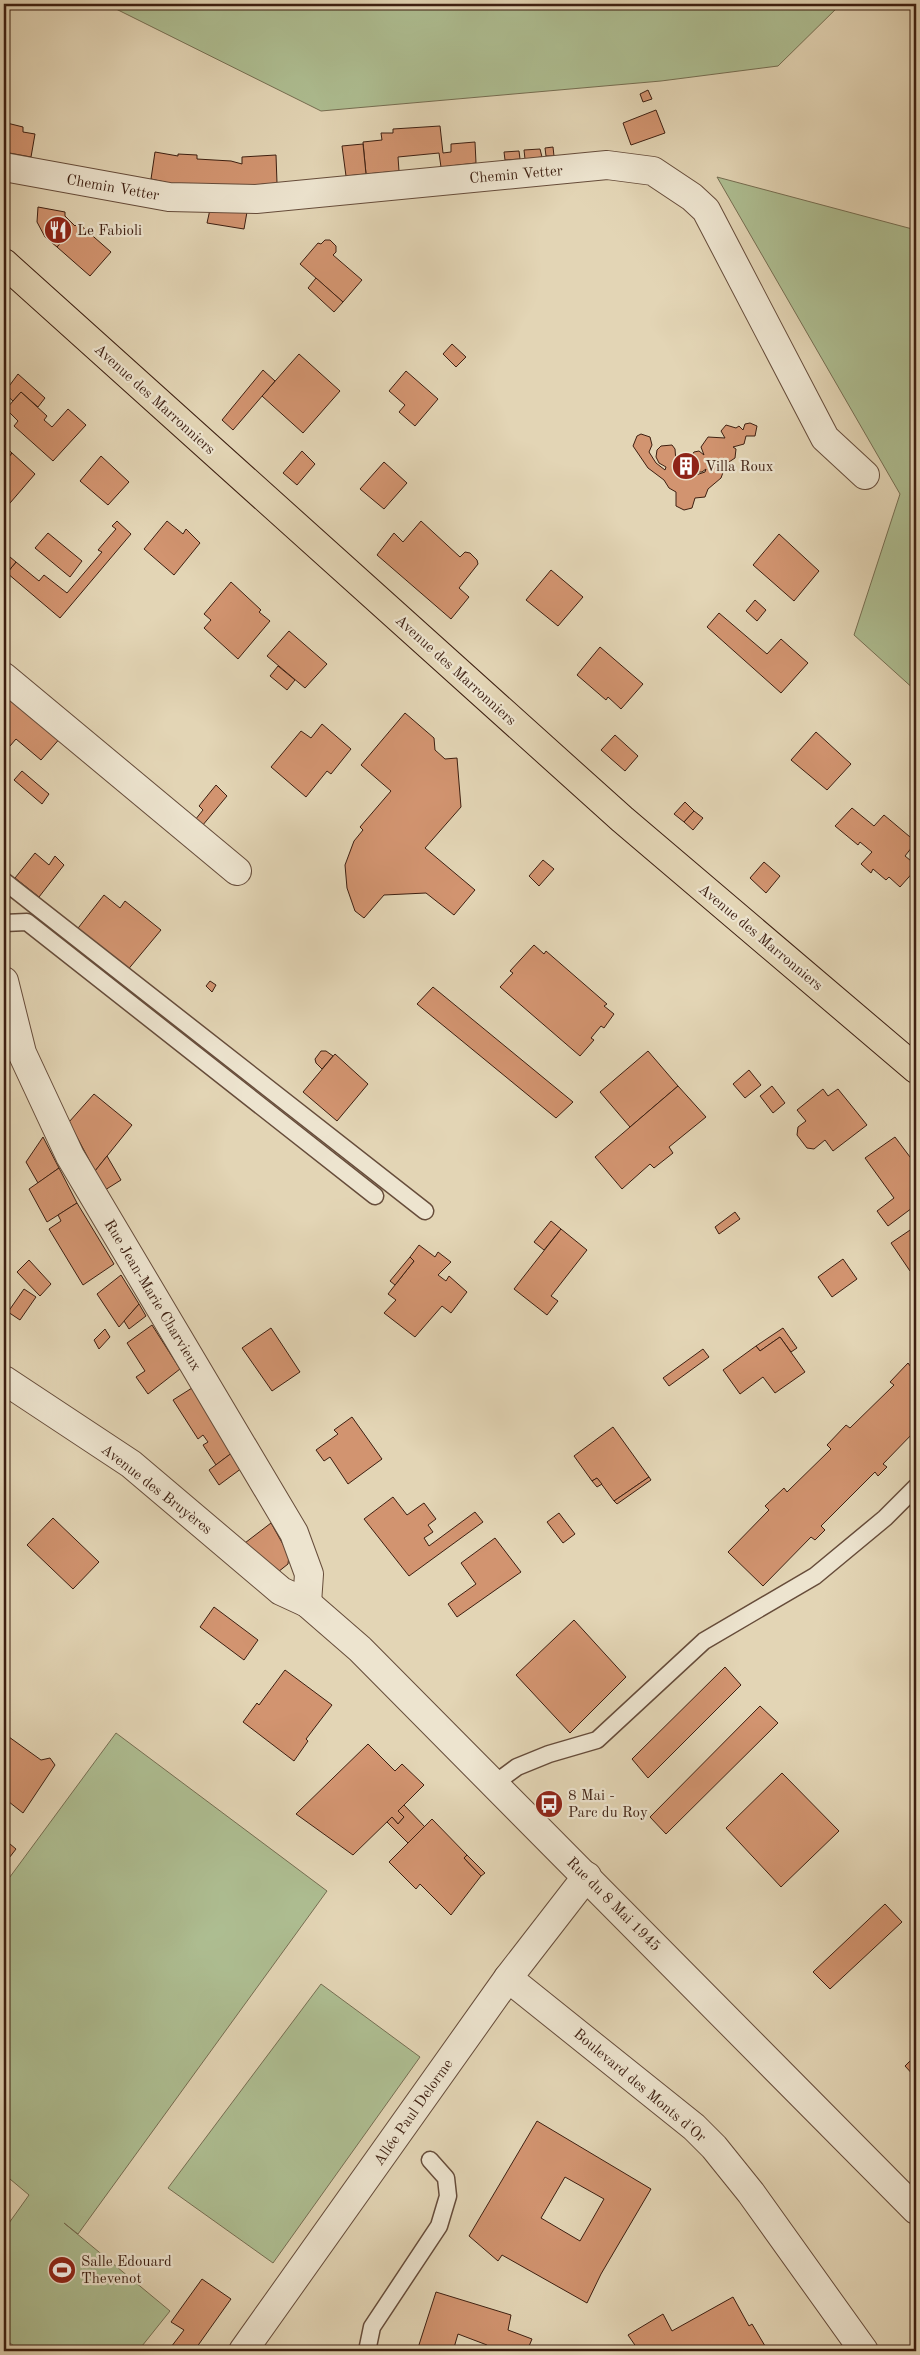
<svg xmlns="http://www.w3.org/2000/svg" width="920" height="2355" font-family="'Old Standard TT',serif">
  <style>
    .green { fill: #aebe92; stroke: #766e52 }
    .building { fill: #d29470; stroke: #3d1f11; fill-rule: evenodd }
    .lines { fill: none; stroke-linecap: round; stroke-linejoin: round }
    .lane-casing { stroke: #664c3a; stroke-width: 19 }
    .street-casing { stroke: #664c3a; stroke-width: 30 }
    .primary-casing { stroke: #3d1f11; stroke-width: 30 }
    .lane { stroke: #ede4cf; stroke-width: 16 }
    .street { stroke: #ede4cf; stroke-width: 28 }
    .primary { stroke: #e3d5b5; stroke-width: 28 }
    .labels { text-anchor: middle; stroke-width: 4.5; stroke-linejoin: round; paint-order: stroke }
    .street-label { font-size: 15px; fill: #3d1f11; stroke: #ede4cf }
    .poi-label { font-size: 15px; fill: #3d1f11; stroke: #ede4cf; text-anchor: start }
  </style>
  <rect width="100%" height="100%" fill="#e3d5b5"/>
  <filter id="stains"><feTurbulence type="fractalNoise" baseFrequency=".004" numOctaves="4"/><feColorMatrix values="0 0 0 0 .2 0 0 0 0 .09 0 0 0 0 .02 0 0 0 .5 -.17"/></filter>
  <radialGradient id="worn" r=".72"><stop offset=".6" stop-color="#630" stop-opacity="0"/><stop offset="1" stop-color="#630" stop-opacity=".3"/></radialGradient>
  <g class="green">
    <polygon points="106,4 841,4 778,66 661,81 321,111"/>
    <polygon points="717,177 916,230 916,691 854,635 900,494"/>
    <polygon points="116,1733 327,1891 78,2234 64,2223 170,2311 138,2351 20,2351 4,2338 4,2230 29,2195 4,2174 4,1885"/>
    <polygon points="321,1984 420,2057 273,2263 168,2188"/>
  </g>
  <g class="building">
    <polygon points="648,90 652,99 643,102 640,94"/>
    <polygon points="656,110 665,133 631,145 623,123"/>
    <polygon points="7,123 23,127 23,132 35,134 31,157 4,152 4,128"/>
    <polygon points="440,126 443,153 451,152 451,144 475,142 476,163 441,167 439,153 398,157 399,171 366,174 363,142 382,140 381,133 393,133 393,129"/>
    <polygon points="363,144 366,174 346,176 342,146"/>
    <polygon points="553,147 554,156 546,156 545,148"/>
    <polygon points="540,149 542,157 525,159 524,150"/>
    <polygon points="519,151 520,159 505,160 504,152"/>
    <polygon points="155,152 178,156 178,154 197,155 197,159 231,161 242,164 242,157 276,155 277,183 244,186 173,184 151,179"/>
    <polygon points="211,205 247,212 244,229 207,223"/>
    <polygon points="38,207 65,212 65,216 75,226 78,223 111,252 90,276 57,247 63,240 52,230 45,237 37,222"/>
    <polygon points="52,230 63,240 57,247 45,237"/>
    <polygon points="325,240 330,240 336,246 336,252 333,255 362,280 343,302 300,264 318,243 321,244"/>
    <polygon points="316,278 343,302 334,312 308,288"/>
    <polygon points="452,344 466,357 456,367 443,354"/>
    <polygon points="299,354 340,391 303,433 262,396"/>
    <polygon points="263,370 275,381 233,430 222,420"/>
    <polygon points="406,371 438,399 415,426 399,412 405,405 389,391"/>
    <polygon points="18,374 45,398 38,407 21,392 13,401 4,393"/>
    <polygon points="21,392 47,416 44,420 52,427 68,409 86,425 53,461 14,426 18,421 6,409"/>
    <path d="M750 423 757 426 755 436H746L744 444 733 447 736 449 735 458 726 464 721 478 708 489 705 497 695 498 692 508 684 510 676 506V492L669 488 664 480 648 468 633 446 637 436 641 434 650 437 652 445 649 452 656 463 665 470 666 467 659 463 656 457 657 450 661 446 672 445 675 449 676 462 686 463 694 452 699 451 704 455 701 447 708 437 725 438 721 431 726 425 736 428 739 426 743 430 745 424ZM706 469 705 472 693 476 694 472H702Z"/>
    <polygon points="8,449 12,453 4,464 4,454"/>
    <polygon points="302,451 315,464 297,485 283,473"/>
    <polygon points="12,453 35,474 4,510 4,464"/>
    <polygon points="101,456 129,482 108,505 80,481"/>
    <polygon points="384,462 407,483 384,509 360,489"/>
    <polygon points="117,521 131,534 60,618 7,573 16,562 39,581 44,575 67,593 102,552 98,550 116,529 112,526"/>
    <polygon points="167,521 183,534 186,529 200,543 174,575 144,549"/>
    <polygon points="421,521 460,557 465,552 470,553 477,560 478,564 459,588 469,597 451,619 377,555 394,533 403,542"/>
    <polygon points="48,533 82,561 70,577 35,548"/>
    <polygon points="779,534 819,571 794,601 753,565"/>
    <polygon points="4,552 16,562 7,573 4,571"/>
    <polygon points="551,570 583,597 558,626 526,600"/>
    <polygon points="231,582 261,610 259,612 270,621 238,659 204,628 211,620 204,614"/>
    <polygon points="755,600 766,610 757,621 746,611"/>
    <polygon points="719,613 767,654 781,639 808,663 781,693 707,627"/>
    <polygon points="289,631 327,664 305,688 267,656"/>
    <polygon points="600,647 643,684 621,709 608,697 606,700 577,675"/>
    <polygon points="278,666 295,680 287,690 270,676"/>
    <polygon points="4,692 62,736 41,760 16,739 10,746 4,741"/>
    <polygon points="405,713 434,738 435,750 445,759 457,758 461,807 425,848 475,890 454,915 426,893 384,895 364,918 355,911 347,888 345,865 354,841 363,830 360,827 391,791 361,765"/>
    <polygon points="322,724 351,749 331,774 327,771 306,797 271,767 301,731 311,738"/>
    <polygon points="816,732 851,764 827,790 791,760"/>
    <polygon points="615,735 638,756 625,771 601,750"/>
    <polygon points="22,771 49,794 42,804 14,780"/>
    <polygon points="216,785 227,796 202,826 195,820 203,810 199,806"/>
    <polygon points="685,802 694,811 684,822 674,814"/>
    <polygon points="852,808 874,826 884,815 916,842 905,856 916,865 916,869 900,887 889,877 886,880 873,869 871,873 861,864 872,852 860,842 858,845 835,826"/>
    <polygon points="694,811 703,818 693,830 684,822"/>
    <polygon points="35,853 49,865 55,856 64,865 39,897 15,878"/>
    <polygon points="543,860 554,869 539,886 529,876"/>
    <polygon points="764,862 780,876 766,893 750,878"/>
    <polygon points="104,895 120,908 125,901 161,930 126,972 75,932"/>
    <polygon points="534,945 544,954 546,951 607,1004 604,1006 614,1014 604,1028 601,1026 591,1038 594,1040 580,1056 500,987 513,973 510,971"/>
    <polygon points="210,981 216,985 212,992 206,986"/>
    <polygon points="433,987 573,1102 556,1118 417,1004"/>
    <polygon points="321,1051 326,1051 333,1056 322,1069 316,1063 315,1059"/>
    <polygon points="648,1051 678,1086 630,1127 600,1092"/>
    <polygon points="335,1054 368,1084 337,1121 303,1092"/>
    <polygon points="749,1070 761,1085 745,1098 733,1084"/>
    <polygon points="678,1086 706,1117 669,1147 673,1153 654,1168 650,1164 622,1189 595,1157"/>
    <polygon points="772,1086 785,1103 773,1113 760,1096"/>
    <polygon points="823,1089 828,1096 838,1089 867,1125 833,1151 825,1140 814,1149 807,1148 797,1135 798,1127 806,1121 797,1110"/>
    <polygon points="94,1094 132,1125 95,1171 69,1122"/>
    <polygon points="43,1137 59,1168 38,1183 26,1162"/>
    <polygon points="895,1137 916,1165 916,1205 888,1226 877,1211 894,1198 865,1158"/>
    <polygon points="107,1156 121,1180 105,1190 95,1171"/>
    <polygon points="59,1168 77,1203 47,1222 29,1189"/>
    <polygon points="4,1198 9,1201 4,1210"/>
    <polygon points="77,1203 114,1264 83,1285 49,1229 61,1221 58,1215"/>
    <polygon points="735,1212 740,1219 719,1234 715,1227"/>
    <polygon points="551,1221 561,1229 544,1250 534,1242"/>
    <polygon points="916,1226 916,1267 910,1271 891,1243"/>
    <polygon points="561,1229 587,1250 551,1296 558,1301 547,1315 514,1289"/>
    <polygon points="419,1245 435,1257 438,1252 451,1262 438,1275 446,1281 449,1276 467,1292 451,1313 442,1306 415,1337 384,1313 396,1300 388,1294 414,1261 410,1257"/>
    <polygon points="410,1257 414,1261 395,1285 390,1281"/>
    <polygon points="843,1259 857,1279 832,1297 818,1277"/>
    <polygon points="29,1260 51,1284 40,1296 17,1272"/>
    <polygon points="121,1275 139,1304 119,1327 97,1294"/>
    <polygon points="24,1289 36,1297 20,1320 8,1312"/>
    <polygon points="139,1304 146,1316 129,1329 124,1321"/>
    <polygon points="152,1325 180,1369 148,1394 136,1377 145,1371 127,1343"/>
    <polygon points="271,1328 300,1372 272,1391 242,1348"/>
    <polygon points="783,1328 797,1348 791,1352 780,1337 760,1351 756,1346"/>
    <polygon points="105,1329 110,1337 99,1349 94,1340"/>
    <polygon points="780,1337 805,1372 775,1393 763,1377 740,1394 723,1370 756,1346 760,1351"/>
    <polygon points="703,1349 709,1357 669,1386 663,1378"/>
    <polygon points="916,1362 916,1430 883,1464 887,1467 878,1476 875,1472 821,1526 825,1530 815,1540 811,1537 763,1586 728,1552 769,1510 765,1506 784,1488 787,1492 831,1449 827,1445 846,1425 850,1428 894,1385 890,1382 908,1363 911,1367"/>
    <polygon points="192,1388 233,1452 216,1465 203,1445 208,1442 203,1435 198,1439 173,1400"/>
    <polygon points="352,1417 382,1459 348,1484 330,1457 324,1461 316,1450 338,1434 334,1430"/>
    <polygon points="613,1427 649,1477 614,1501 597,1478 592,1481 574,1456"/>
    <polygon points="233,1452 242,1468 219,1485 209,1470"/>
    <polygon points="649,1477 651,1480 617,1504 614,1501"/>
    <polygon points="597,1478 602,1484 597,1487 592,1481"/>
    <polygon points="393,1497 407,1515 424,1503 436,1519 428,1525 433,1532 424,1538 429,1546 475,1512 483,1522 409,1576 364,1519"/>
    <polygon points="559,1513 575,1534 563,1543 547,1522"/>
    <polygon points="53,1518 99,1562 73,1589 27,1545"/>
    <polygon points="271,1523 289,1555 288,1564 278,1572 241,1546"/>
    <polygon points="495,1538 521,1572 457,1617 448,1604 476,1584 461,1563"/>
    <polygon points="214,1607 258,1640 244,1660 200,1627"/>
    <polygon points="574,1620 626,1677 570,1733 516,1675"/>
    <polygon points="725,1667 741,1685 648,1778 632,1759"/>
    <polygon points="285,1670 332,1705 306,1739 308,1741 294,1761 243,1722 257,1703 259,1705"/>
    <polygon points="760,1706 778,1723 666,1834 650,1817"/>
    <polygon points="9,1737 41,1760 50,1758 55,1765 23,1813 4,1798 4,1745"/>
    <polygon points="368,1744 395,1771 402,1764 424,1785 398,1811 404,1817 398,1824 392,1817 353,1855 296,1814"/>
    <polygon points="782,1773 839,1831 781,1887 726,1828"/>
    <polygon points="404,1805 425,1827 408,1843 387,1822 392,1817 398,1824 404,1817 398,1811"/>
    <polygon points="432,1819 467,1855 464,1858 481,1876 451,1915 420,1884 416,1889 389,1862"/>
    <polygon points="4,1839 16,1849 6,1862 4,1861"/>
    <polygon points="467,1855 485,1873 481,1876 464,1858"/>
    <polygon points="885,1904 902,1922 830,1989 813,1972"/>
    <polygon points="916,2055 916,2078 905,2066"/>
    <path d="M537 2121 651 2189 601 2274 587 2303 502 2255 498 2261 469 2236ZM565 2177 604 2199 580 2241 541 2218Z"/>
    <polygon points="202,2279 231,2299 194,2351 168,2351 184,2330 171,2322"/>
    <polygon points="436,2292 511,2315 508,2330 532,2339 527,2351 486,2351 487,2345 458,2334 453,2351 417,2351"/>
    <polygon points="733,2297 749,2326 752,2324 768,2351 639,2351 628,2335 663,2314 672,2331"/>
  </g>
  <g class="lines">
    <defs>
      <g id="lane">
        <polyline points="4,881 425,1211"/>
        <polyline points="4,923 27,922 375,1196"/>
        <polyline points="494,1784 517,1767 549,1754 597,1740 704,1641 815,1576 885,1518 916,1487"/>
        <polyline points="367,2351 372,2327 439,2226 448,2196 446,2178 430,2160"/>
      </g>
      <g id="street">
        <polyline points="4,167 169,197 256,199 607,165 653,171 692,197 706,210 825,438 865,475"/>
        <polyline points="4,677 237,871"/>
        <polyline points="4,981 22,1053 70,1156 294,1533 309,1574 307,1603"/>
        <polyline points="4,1380 131,1464 281,1591 307,1603 360,1649 916,2210"/>
        <polyline points="508,1978 694,2127 714,2147 751,2193 864,2351"/>
        <polyline points="243,2351 508,1978 587,1876"/>
      </g>
      <polyline id="primary" points="4,263 622,819 916,1069"/>
    </defs>
    <use href="#lane" class="lane-casing"/>
    <use href="#street" class="street-casing"/>
    <use href="#primary" class="primary-casing"/>
    <use href="#lane" class="lane"/>
    <use href="#street" class="street"/>
    <use href="#primary" class="primary"/>
  </g>
  <defs>
    <symbol id="restaurant-disc" viewBox="-11 -11 22 22"><circle r="9.5" fill="#8f2418" stroke="#ede4cf"/><path d="M-5-6h1v4h1v-4h1v4h1v-4h1v5L-1.5 .5V6h-2V.5L-5-1ZM5-6V6H3V1.5H1.5Q1.5-4 5-6Z" fill="#fff"/></symbol>
    <symbol id="building-disc" viewBox="-11 -11 22 22"><circle r="9.5" fill="#8f2418" stroke="#ede4cf"/><path d="M-4-6H4V6H1V3H-1V6H-4ZM-2.5-4.3h1.7v1.8h-1.7ZM.8-4.3h1.7v1.8H.8ZM-2.5-1h1.7V.8h-1.7ZM.8-1h1.7V.8H.8Z" fill="#fff"/></symbol>
    <symbol id="bus-disc" viewBox="-11 -11 22 22"><circle r="9.5" fill="#8f2418" stroke="#ede4cf"/><path d="M-5-6H5V4H4V6H2V4H-2V6H-4V4H-5ZM-3.5-4V0h7V-4ZM-3.5 1.2v1.5H-2V1.2ZM2 1.2v1.5H3.5V1.2Z" fill="#fff"/></symbol>
    <symbol id="stadium-disc" viewBox="-11 -11 22 22"><circle r="9.5" fill="#8f2418" stroke="#ede4cf"/><path d="M0-5a6.5 5 0 1 0 0 10a6.5 5 0 1 0 0-10ZM-3.5-1.8h7v3.6h-7Z" fill="#fff"/></symbol>
  </defs>
  <g fill-rule="evenodd">
    <use href="#restaurant-disc" x="42" y="214" width="32" height="32"/>
    <use href="#building-disc" x="670" y="450" width="32" height="32"/>
    <use href="#bus-disc" x="533" y="1788" width="32" height="32"/>
    <use href="#stadium-disc" x="46" y="2254" width="32" height="32"/>
  </g>
  <g class="labels">
    <g class="street-label">
      <text transform="translate(516 174) rotate(-5)" y="5">Chemin Vetter</text>
      <text transform="translate(113 187) rotate(10)" y="5">Chemin Vetter</text>
      <text transform="translate(155 399) rotate(42)" y="5">Avenue des Marronniers</text>
      <text transform="translate(456 670) rotate(42)" y="5">Avenue des Marronniers</text>
      <text transform="translate(761 937) rotate(40)" y="5">Avenue des Marronniers</text>
      <text transform="translate(153 1295) rotate(59)" y="5">Rue Jean-Marie Charvieux</text>
      <text transform="translate(157 1489) rotate(38)" y="5">Avenue des Bruyères</text>
      <text transform="translate(614 1904) rotate(45)" y="5">Rue du 8 Mai 1945</text>
      <text transform="translate(640 2085) rotate(40)" y="5">Boulevard des Monts d'Or</text>
      <text transform="translate(413 2112) rotate(-55)" y="5">Allée Paul Delorme</text>
    </g>
    <g class="poi-label">
      <text x="77" y="235">Le Fabioli</text>
      <text x="705" y="471">Villa Roux</text>
      <text x="568" y="1800">8 Mai -<tspan x="568" dy="17">Parc du Roy</tspan></text>
      <text x="81" y="2266">Salle Edouard<tspan x="81" dy="17">Thevenot</tspan></text>
    </g>
  </g>
  <rect width="920" height="2355" fill="none" stroke="#e3d5b5" stroke-width="20"/>
  <rect x="5" y="5" width="910" height="2345" fill="none" stroke="#3d1f11" stroke-width="2.5"/>
  <rect x="10" y="10" width="900" height="2335" fill="none" stroke="#3d1f11"/>
  <rect width="100%" height="100%" filter="url(#stains)"/>
  <rect width="100%" height="100%" fill="url(#worn)"/>
</svg>
